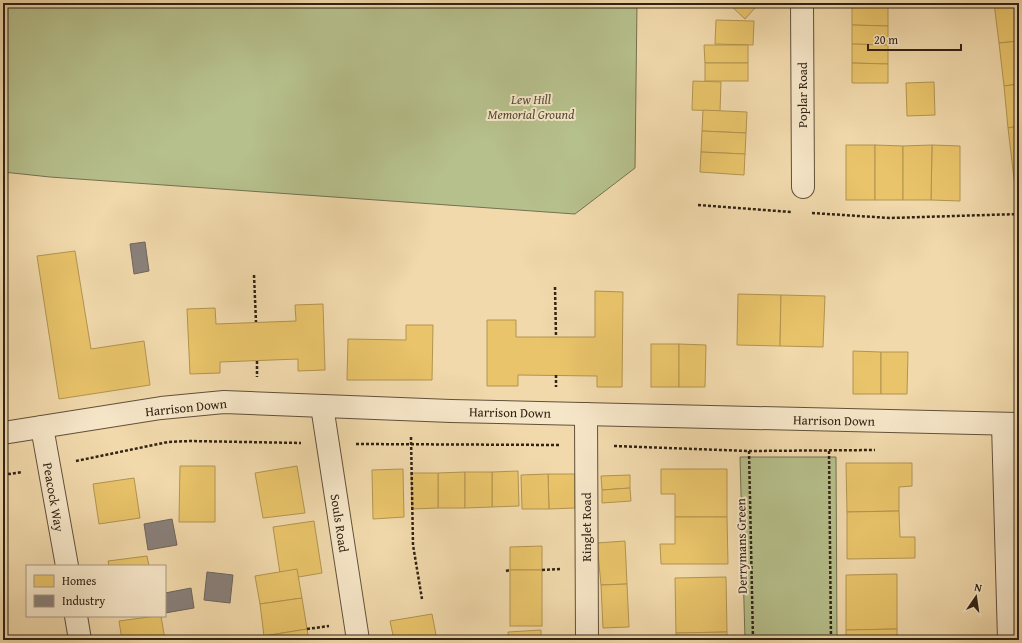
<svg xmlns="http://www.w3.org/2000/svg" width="1022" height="643" font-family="'Gentium Book Plus',serif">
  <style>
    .green { fill: #b6c08c; stroke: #747250 }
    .homes { fill: #e9c46a; stroke: #b29450 }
    .industry { fill: #8a817c; stroke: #6f655d }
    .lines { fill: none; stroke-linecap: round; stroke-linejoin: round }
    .street-casing { stroke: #61503a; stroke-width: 24 }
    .path { stroke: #312315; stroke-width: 2.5; stroke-dasharray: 3 2; stroke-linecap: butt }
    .street { stroke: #f6e6c8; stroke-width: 22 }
    .labels { text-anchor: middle; stroke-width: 4; stroke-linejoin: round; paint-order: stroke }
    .street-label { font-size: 13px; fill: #312315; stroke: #f6e6c8 }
    .park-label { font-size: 13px; font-style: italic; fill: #524a33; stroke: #f6e6c8 }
  </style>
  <rect width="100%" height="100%" fill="#f1d9ab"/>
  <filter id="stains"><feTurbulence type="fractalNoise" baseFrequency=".005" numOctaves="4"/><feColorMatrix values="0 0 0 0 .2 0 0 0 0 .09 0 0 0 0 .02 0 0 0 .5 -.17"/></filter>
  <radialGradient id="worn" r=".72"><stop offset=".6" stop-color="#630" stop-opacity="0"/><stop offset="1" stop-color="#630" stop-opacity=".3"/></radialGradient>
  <g class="green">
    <polygon points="3,3 637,3 635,168 575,214 50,177 3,172"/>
    <polygon points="740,457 836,457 837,640 745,640"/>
  </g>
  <g class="homes">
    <polygon points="728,3 749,3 755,8 745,19"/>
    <polygon points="852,3 888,3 888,26 852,25"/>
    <polygon points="994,3 1019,3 1019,41 999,43"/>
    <polygon points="716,20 754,21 753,45 715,44"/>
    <polygon points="852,25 888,26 888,45 852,44"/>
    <polygon points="1019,41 1019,84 1004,86 999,43"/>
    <polygon points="852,44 888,45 888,64 852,63"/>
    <polygon points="704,45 748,45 748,63 705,63"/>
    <rect x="705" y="63" width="43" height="18"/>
    <polygon points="852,63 888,64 888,83 852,83"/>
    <polygon points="693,81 721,82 720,111 692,110"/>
    <polygon points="934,82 935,115 907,116 906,83"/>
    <polygon points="1019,84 1019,126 1008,128 1004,86"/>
    <polygon points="703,110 747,112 746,133 702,131"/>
    <polygon points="1019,126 1019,169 1013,170 1008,128"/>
    <polygon points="702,131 746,133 745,154 701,152"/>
    <rect x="846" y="145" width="29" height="55"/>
    <polygon points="875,145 903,146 903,200 875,200"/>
    <polygon points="932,145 960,146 960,201 931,200"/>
    <polygon points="932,145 931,200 903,200 903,146"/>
    <polygon points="701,152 745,154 744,175 700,172"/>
    <polygon points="1019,169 1019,212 1018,212 1013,170"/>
    <polygon points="75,251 91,349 144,341 150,385 59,399 37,256"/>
    <polygon points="595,291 623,292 622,387 597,387 597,376 518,375 518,386 487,386 487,320 516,320 516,337 595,337"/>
    <polygon points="738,294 781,295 780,346 737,345"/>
    <polygon points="781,295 825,296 823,347 780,346"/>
    <polygon points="323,304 325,370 298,371 298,359 220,362 220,373 190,374 187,309 215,308 216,324 296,321 295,305"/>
    <polygon points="406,325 433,325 432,380 347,380 348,339 406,340"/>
    <rect x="651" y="344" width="28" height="43"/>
    <polygon points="679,344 706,345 705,387 679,387"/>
    <polygon points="853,351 881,352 881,394 853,394"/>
    <polygon points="881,352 908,352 907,394 881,394"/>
    <polygon points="846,463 912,463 912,486 899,487 899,511 847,512"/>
    <polygon points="180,466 215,466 215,522 179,522"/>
    <polygon points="297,466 305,513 263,518 255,473"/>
    <polygon points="403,469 404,517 373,519 372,470"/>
    <polygon points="661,469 727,469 727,517 675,517 675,494 661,494"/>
    <polygon points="518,471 519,506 492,507 492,472"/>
    <polygon points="465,472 465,508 438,508 438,473"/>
    <polygon points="465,472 492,472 492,507 465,508"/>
    <polygon points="411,473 438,473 438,508 412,509"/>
    <polygon points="548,474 575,474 575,508 549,509"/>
    <polygon points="548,474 549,509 522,509 521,475"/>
    <polygon points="630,475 630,488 602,490 601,476"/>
    <polygon points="134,478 140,518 99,524 93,484"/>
    <polygon points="630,488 631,501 602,503 602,490"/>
    <polygon points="899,511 900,537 915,537 915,558 847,559 847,512"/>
    <polygon points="675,517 727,517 728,564 661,564 660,544 675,544"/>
    <polygon points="314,521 322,573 281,580 273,527"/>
    <polygon points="625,541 627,584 601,585 597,543"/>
    <polygon points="542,546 542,570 510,570 510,547"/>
    <polygon points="147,556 149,566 109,566 108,561"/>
    <polygon points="297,569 302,598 260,604 255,576"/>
    <rect x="510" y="570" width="32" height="56"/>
    <polygon points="897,574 897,629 846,630 846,575"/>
    <polygon points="726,577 727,632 676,633 675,578"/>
    <polygon points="627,584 629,627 603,628 601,585"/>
    <polygon points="302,598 307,629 264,636 260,604"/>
    <polygon points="432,614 437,640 394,640 390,621"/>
    <polygon points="156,616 161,616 165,640 122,640 119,621"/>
    <polygon points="307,629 309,640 265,640 264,636"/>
    <polygon points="897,629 897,640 846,640 846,630"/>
    <polygon points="541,630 541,640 509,640 508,632"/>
    <polygon points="727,632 727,640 676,640 676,633"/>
  </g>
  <g class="industry">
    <polygon points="145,242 149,271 134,274 130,244"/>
    <polygon points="172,519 177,545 148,550 144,524"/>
    <polygon points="207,572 233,575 230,603 204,600"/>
    <polygon points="191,588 194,608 165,613 165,593"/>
  </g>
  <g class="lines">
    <defs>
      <g id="street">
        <polyline points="802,3 803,187"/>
        <polyline points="322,406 358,640"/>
        <polyline points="586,414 587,640"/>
        <polyline points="1003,424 1009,640"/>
        <polyline points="42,427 67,566"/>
        <polyline points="3,433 161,408 224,402 451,411 1019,424"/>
        <polyline points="76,616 80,640"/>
      </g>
    </defs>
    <use href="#street" class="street-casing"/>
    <g class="path">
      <polyline points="698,205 791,212"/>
      <polyline points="812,213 890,218 1019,214"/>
      <polyline points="254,275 256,322"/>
      <polyline points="555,287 556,337"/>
      <polyline points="257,361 257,377"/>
      <polyline points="556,375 556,387"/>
      <polyline points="411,437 413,545 422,599"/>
      <polyline points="356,444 559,445"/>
      <polyline points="614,446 749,451 875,450"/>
      <polyline points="749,451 753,640"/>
      <polyline points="829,451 831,640"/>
      <polyline points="76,461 168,442 190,441 301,443"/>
      <polyline points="3,473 10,474 22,472"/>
      <polyline points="542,570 560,569"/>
      <polyline points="506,571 510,570"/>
      <polyline points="307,629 329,626"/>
    </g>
    <use href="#street" class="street"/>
  </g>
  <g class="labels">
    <g class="street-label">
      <text transform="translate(802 95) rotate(-90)" y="5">Poplar Road</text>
      <text transform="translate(186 407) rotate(-6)" y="5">Harrison Down</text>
      <text transform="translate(510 412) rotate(1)" y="5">Harrison Down</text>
      <text transform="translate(834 420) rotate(1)" y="5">Harrison Down</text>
      <text transform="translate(54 497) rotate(80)" y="5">Peacock Way</text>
      <text transform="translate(340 523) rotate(81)" y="5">Souls Road</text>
      <text transform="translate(586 527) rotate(-90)" y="5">Ringlet Road</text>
      <text transform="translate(741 546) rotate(-91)" y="5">Derrymans Green</text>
    </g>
    <g class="park-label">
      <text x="531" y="104">Lew Hill<tspan x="531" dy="15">Memorial Ground</tspan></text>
    </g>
  </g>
  <rect width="1022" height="643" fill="none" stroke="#f1d9ab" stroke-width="16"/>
  <rect x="4" y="4" width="1014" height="635" fill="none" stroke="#312315" stroke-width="2"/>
  <rect x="8" y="8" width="1006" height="627" fill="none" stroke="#312315"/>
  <rect x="26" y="565" width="140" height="52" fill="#f6e6c8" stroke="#a79880"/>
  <rect x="34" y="575" width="20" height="12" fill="#e9c46a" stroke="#a79880"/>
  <text x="62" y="585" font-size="12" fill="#312315">Homes</text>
  <rect x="34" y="595" width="20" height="12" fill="#8a817c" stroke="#a79880"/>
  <text x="62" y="605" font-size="12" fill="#312315">Industry</text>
  <g transform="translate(976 597) rotate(13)" stroke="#f6e6c8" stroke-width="3" paint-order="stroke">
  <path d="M0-3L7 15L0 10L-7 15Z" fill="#312315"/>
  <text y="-6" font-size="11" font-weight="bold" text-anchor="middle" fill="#312315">N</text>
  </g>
  <path d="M868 44v6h93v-6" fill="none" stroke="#312315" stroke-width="2"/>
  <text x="874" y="44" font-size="12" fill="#312315" stroke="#f6e6c8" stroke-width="3" paint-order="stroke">20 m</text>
  <rect width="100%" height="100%" filter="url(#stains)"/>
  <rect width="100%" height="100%" fill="url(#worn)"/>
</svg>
